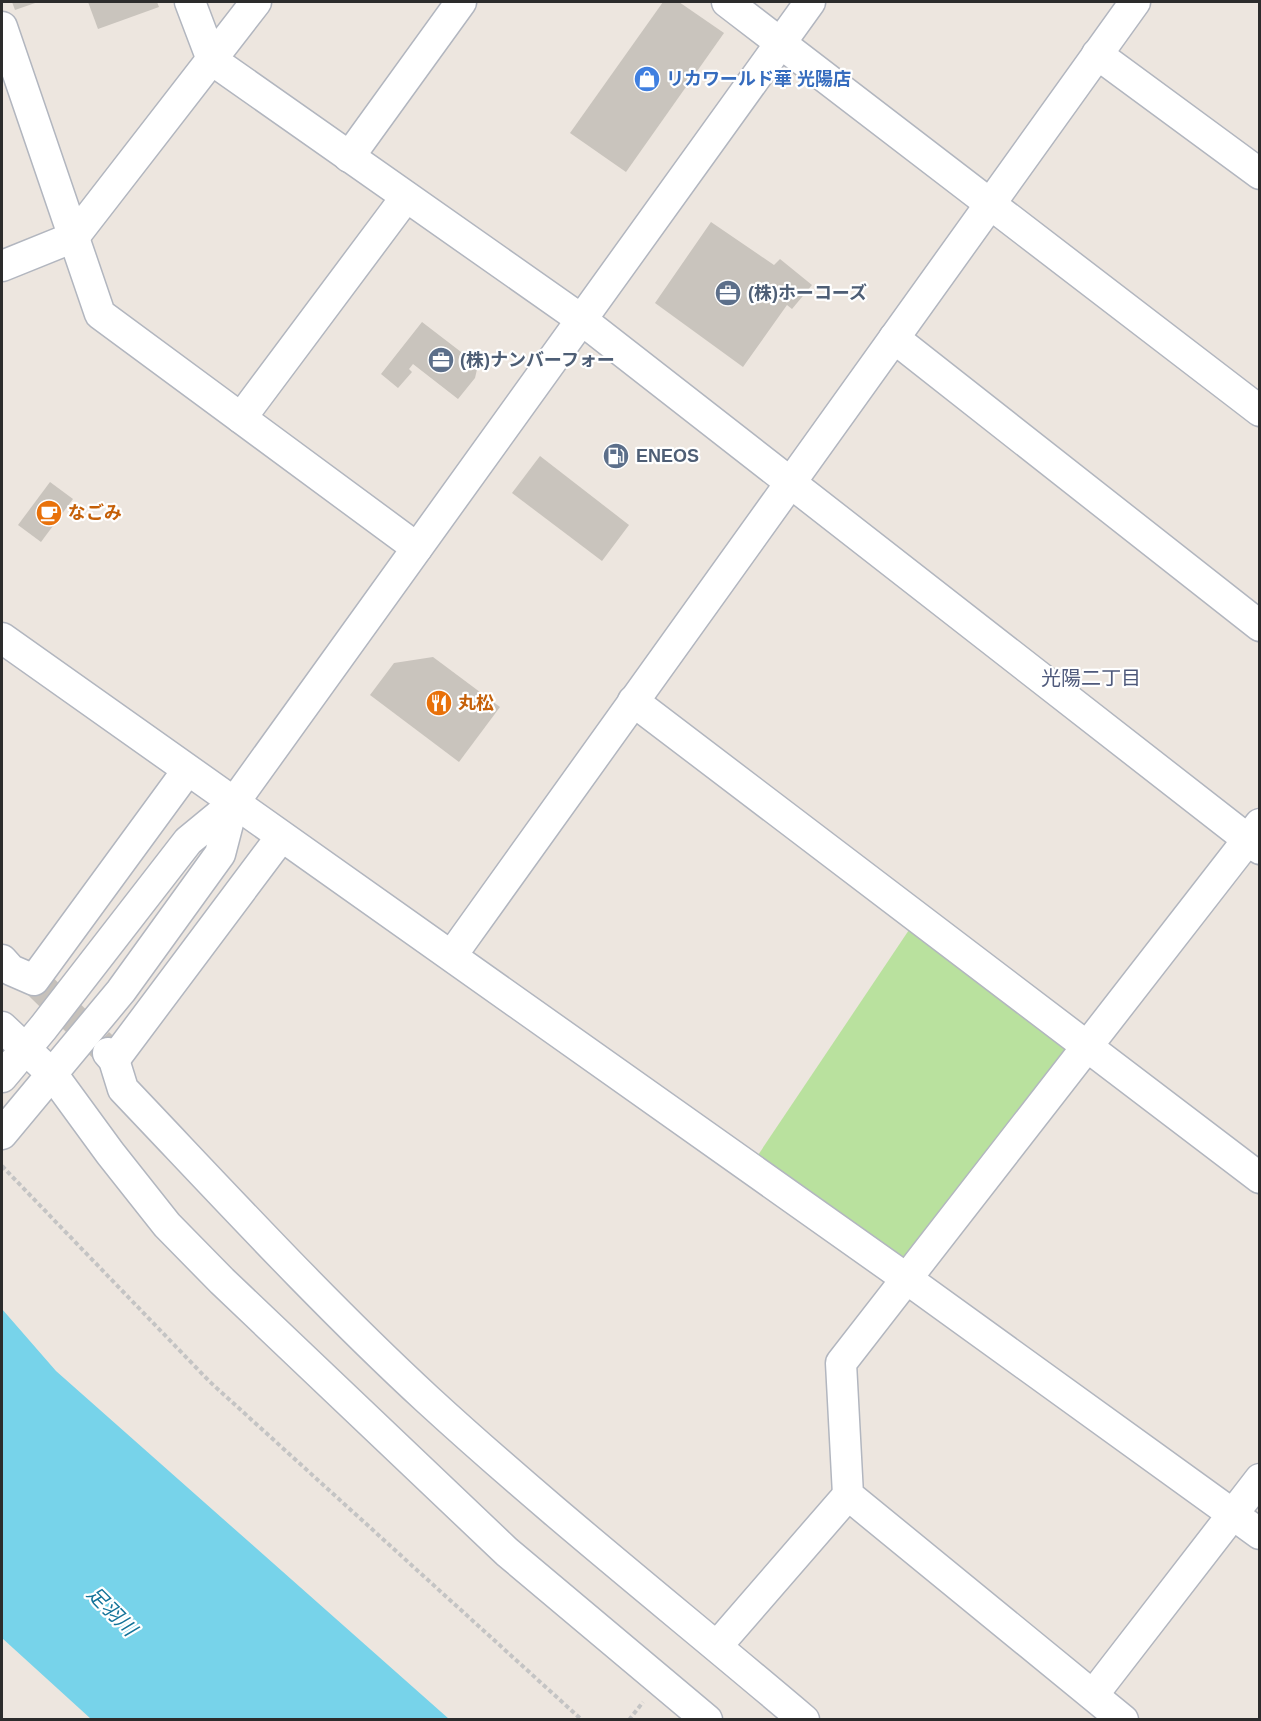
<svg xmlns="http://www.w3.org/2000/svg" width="1261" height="1721" font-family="Arial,'Noto Sans JP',sans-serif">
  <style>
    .green { fill: #b9e19e }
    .water { fill: #77d3ea }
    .building { fill: #c9c4bd }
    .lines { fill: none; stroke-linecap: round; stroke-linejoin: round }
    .minor-tunnel { stroke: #c6c1bb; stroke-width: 30; stroke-dasharray: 30 15; stroke-linecap: butt }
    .minor-casing { stroke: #b2b6bf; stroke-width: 33 }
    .path { stroke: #c4c4c4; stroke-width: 4; stroke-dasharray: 4.5 3; stroke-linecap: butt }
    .minor { stroke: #fff; stroke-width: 30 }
    .labels { text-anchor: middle; stroke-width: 4.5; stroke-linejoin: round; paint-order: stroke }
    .shop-label { font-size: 18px; font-weight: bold; fill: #366cbe; stroke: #fff; text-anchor: start }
    .service-label { font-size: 18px; font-weight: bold; fill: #4e5e75; stroke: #fff; text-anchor: start }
    .food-label { font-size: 18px; font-weight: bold; fill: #c56008; stroke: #fff; text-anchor: start }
    .neighbourhood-label { font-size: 20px; fill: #4e597b; stroke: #fff }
    .water-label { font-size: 20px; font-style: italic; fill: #137399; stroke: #fff }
  </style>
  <rect width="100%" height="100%" fill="#ede6df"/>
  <polygon class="green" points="917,918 1087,1047 907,1279 750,1167"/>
  <polygon class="water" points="2,1309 56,1371 449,1719 91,1719 2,1638"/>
  <g class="building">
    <polygon points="12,2 38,2 15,10"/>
    <polygon points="88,2 157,2 159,7 98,29"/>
    <polygon points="663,2 679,2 724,33 626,172 570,133"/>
    <polygon points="711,222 774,265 780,259 812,285 792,309 787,305 743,367 655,303"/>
    <polygon points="422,322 478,365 475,378 458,399 413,364 409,369 412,372 398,388 381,374"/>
    <polygon points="540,456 629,525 602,561 512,493"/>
    <polygon points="50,482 73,499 41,542 18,525"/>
    <polygon points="433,657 500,707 459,762 370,695 394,663"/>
  </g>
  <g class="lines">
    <polyline class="minor-tunnel" points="34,980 105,1049"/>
    <defs>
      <g id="minor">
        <polyline points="190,2 212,60 582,320 1260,849"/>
        <polyline points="727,2 1260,411"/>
        <polyline points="2,27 100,314 417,548"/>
        <polyline points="1097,54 1260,174"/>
        <polyline points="349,157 461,2"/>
        <polyline points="2,266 74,237 256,2"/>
        <polyline points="894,338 1260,626"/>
        <polyline points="241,418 406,197"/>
        <polyline points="2,638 907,1279 1260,1534"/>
        <polyline points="633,701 1260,1178"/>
        <polyline points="452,955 1135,2"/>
        <polyline points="2,960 11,970 34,980 187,771"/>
        <polyline points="2,1027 53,1075 110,1153 167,1225 222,1281 507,1552 707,1720"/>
        <path d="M108 1053 114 1060 123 1089C223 1194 321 1301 427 1399 549 1511 678 1613 804 1720"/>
        <polyline points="114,1060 281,837"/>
        <polyline points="2,1077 43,1028 188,841 233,804 810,2"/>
        <polyline points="2,1134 121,991 220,854 233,804"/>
        <polyline points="717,1646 848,1495"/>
        <polyline points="1093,1695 1260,1479"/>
        <polyline points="1123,1720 848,1495 841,1363 1260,824"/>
      </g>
    </defs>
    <use href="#minor" class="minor-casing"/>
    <g class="path">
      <polyline points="2,1166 210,1382 582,1720"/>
      <polyline points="629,1720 643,1702"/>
    </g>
    <use href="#minor" class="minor"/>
  </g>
  <defs>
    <symbol id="shop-disc" viewBox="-11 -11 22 22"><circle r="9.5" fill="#3f7fe0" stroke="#fff"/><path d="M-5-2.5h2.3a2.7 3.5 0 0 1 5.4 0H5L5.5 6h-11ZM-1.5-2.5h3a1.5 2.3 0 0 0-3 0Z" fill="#fff"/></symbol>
    <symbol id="office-disc" viewBox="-11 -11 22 22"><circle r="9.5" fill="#5c6f8a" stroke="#fff"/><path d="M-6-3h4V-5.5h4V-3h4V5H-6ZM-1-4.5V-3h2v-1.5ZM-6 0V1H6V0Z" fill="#fff"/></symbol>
    <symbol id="fuel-disc" viewBox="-11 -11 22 22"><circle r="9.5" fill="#5c6f8a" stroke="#fff"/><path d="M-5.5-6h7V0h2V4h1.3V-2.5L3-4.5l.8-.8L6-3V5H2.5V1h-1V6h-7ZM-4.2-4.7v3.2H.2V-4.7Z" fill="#fff"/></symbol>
    <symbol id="cafe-disc" viewBox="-11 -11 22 22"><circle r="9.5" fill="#e8710a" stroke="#fff"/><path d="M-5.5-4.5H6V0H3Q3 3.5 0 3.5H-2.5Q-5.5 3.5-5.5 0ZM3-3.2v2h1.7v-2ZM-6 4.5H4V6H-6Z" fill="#fff"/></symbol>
    <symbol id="restaurant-disc" viewBox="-11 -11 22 22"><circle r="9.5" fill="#e8710a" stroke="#fff"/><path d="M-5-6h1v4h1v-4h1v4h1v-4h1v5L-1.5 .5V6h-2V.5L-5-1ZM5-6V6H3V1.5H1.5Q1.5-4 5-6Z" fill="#fff"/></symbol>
  </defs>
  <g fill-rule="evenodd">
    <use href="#shop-disc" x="632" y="64" width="30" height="30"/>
    <use href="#office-disc" x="713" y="278" width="30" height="30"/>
    <use href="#office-disc" x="426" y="345" width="30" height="30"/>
    <use href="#fuel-disc" x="601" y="441" width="30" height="30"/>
    <use href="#cafe-disc" x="34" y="498" width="30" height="30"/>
    <use href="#restaurant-disc" x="424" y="688" width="30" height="30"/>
  </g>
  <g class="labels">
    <g class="shop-label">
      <text x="666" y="85">リカワールド華 光陽店</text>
    </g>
    <g class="service-label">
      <text x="748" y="299">(株)ホーコーズ</text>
      <text x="460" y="366">(株)ナンバーフォー</text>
      <text x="636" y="462">ENEOS</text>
    </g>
    <g class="food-label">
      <text x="68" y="519">なごみ</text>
      <text x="458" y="709">丸松</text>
    </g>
    <g class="neighbourhood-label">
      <text x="1091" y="685">光陽二丁目</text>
    </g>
    <g class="water-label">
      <text transform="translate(112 1611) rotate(45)" y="7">足羽川</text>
    </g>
  </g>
  <rect width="1261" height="1721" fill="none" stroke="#2c2c2c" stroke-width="6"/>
</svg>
